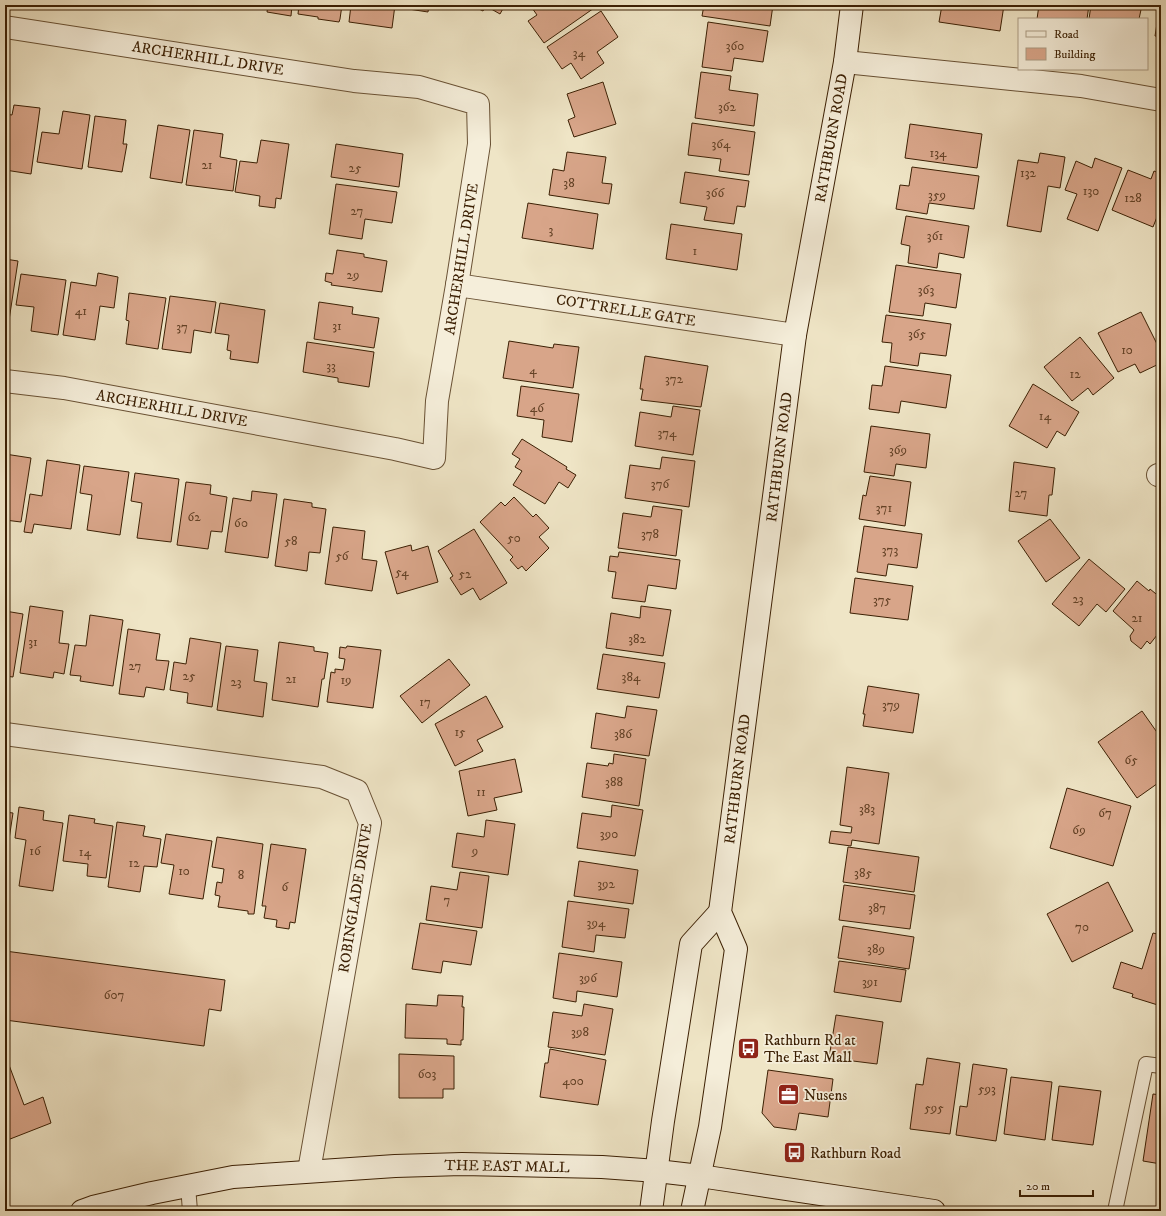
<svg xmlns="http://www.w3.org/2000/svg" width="1166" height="1216" font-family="'IM FELL DW Pica',serif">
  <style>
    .building { fill: #d8a589; stroke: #3c2004 }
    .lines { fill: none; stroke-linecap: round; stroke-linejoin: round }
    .lane-casing { stroke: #695134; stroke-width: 16 }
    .street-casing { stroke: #695134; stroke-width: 24 }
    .secondary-casing { stroke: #3c2004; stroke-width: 24 }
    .lane { stroke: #f5eeda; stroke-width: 14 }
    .street { stroke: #f5eeda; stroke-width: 22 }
    .secondary { stroke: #f5eeda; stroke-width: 22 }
    .labels { text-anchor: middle; stroke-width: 3.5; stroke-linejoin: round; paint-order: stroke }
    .number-label { font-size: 13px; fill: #634125 }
    .street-label { font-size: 15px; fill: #3c2004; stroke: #f5eeda }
    .poi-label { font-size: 15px; fill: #3c2004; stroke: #f5eeda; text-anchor: start }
  </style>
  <rect width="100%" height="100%" fill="#efe5c6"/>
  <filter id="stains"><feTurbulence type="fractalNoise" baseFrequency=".005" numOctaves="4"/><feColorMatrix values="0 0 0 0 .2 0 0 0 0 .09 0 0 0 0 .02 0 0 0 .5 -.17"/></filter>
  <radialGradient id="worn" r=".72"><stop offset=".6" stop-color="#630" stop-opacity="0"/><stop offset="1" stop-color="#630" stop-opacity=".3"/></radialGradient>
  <g class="building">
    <polygon points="268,5 292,5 291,16 267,12"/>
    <polygon points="299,5 342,5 340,19 339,22 318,19 318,17 298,14"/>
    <polygon points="351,5 395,5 392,28 349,22"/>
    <polygon points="402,5 429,5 428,12 402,8"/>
    <polygon points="471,5 505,5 500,14 486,6 483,11"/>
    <polygon points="530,5 596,5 597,6 544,43 528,21 537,15"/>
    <polygon points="704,5 773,5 770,26 702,16"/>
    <polygon points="942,5 1004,5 1000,31 939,22"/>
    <polygon points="1039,5 1089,5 1087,19 1037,19"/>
    <polygon points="1091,5 1142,5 1139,19 1089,19"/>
    <polygon points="1160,5 1161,5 1161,37 1155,36"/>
    <polygon points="601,11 618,37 597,52 604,63 581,79 571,63 562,69 547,47"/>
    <polygon points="708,22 768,31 763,62 734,58 732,71 702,67"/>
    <polygon points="701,72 731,76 729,90 758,94 754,126 695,118"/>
    <polygon points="603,82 616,124 574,137 568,120 575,117 567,94"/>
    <polygon points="14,105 40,108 31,174 5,170 5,114 12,115"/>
    <polygon points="63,111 90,115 82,169 37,162 42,132 59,134"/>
    <polygon points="95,116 126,120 123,144 127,144 122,172 88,167"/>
    <polygon points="692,123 755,132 749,175 719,171 721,159 688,155"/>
    <polygon points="910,124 982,134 977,168 905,158"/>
    <polygon points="158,125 190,130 182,183 150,178"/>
    <polygon points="194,130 223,134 220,157 237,160 233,191 186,185"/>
    <polygon points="261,140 289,144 281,199 276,198 275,208 259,206 260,196 235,192 240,161 257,163"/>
    <polygon points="336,144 403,154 399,187 331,177"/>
    <polygon points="567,152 606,157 602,183 612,184 609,204 549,195 553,169 564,171"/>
    <polygon points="1040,153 1065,157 1060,188 1048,186 1041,232 1007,226 1018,160 1038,163"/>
    <polygon points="1095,158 1122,168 1098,231 1067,219 1077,194 1065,190 1076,161 1092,168"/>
    <polygon points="912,167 979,176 974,209 929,203 927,214 896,209 900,185 909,186"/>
    <polygon points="1128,170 1151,179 1154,171 1161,174 1161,207 1153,227 1112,210"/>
    <polygon points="685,172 749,181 745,207 737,206 734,224 704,220 707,207 680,203"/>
    <polygon points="336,184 397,192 392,223 365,219 362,239 329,234"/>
    <polygon points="528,203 598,214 593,249 522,238"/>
    <polygon points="906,216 969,226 964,258 939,253 937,268 908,263 910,246 901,244"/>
    <polygon points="671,224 742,234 737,270 666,259"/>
    <polygon points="337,250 364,254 364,257 387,261 382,292 331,285 332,283 325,281 326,273 333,274"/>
    <polygon points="5,259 18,261 8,327 5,326"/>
    <polygon points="896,265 961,274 956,308 925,303 923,316 889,312"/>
    <polygon points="98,273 118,277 114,308 100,306 95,340 63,335 71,282 96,286"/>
    <polygon points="21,274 66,280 58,335 31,331 34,307 16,305"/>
    <polygon points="129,293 166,298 158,349 126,344 129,321 126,320"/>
    <polygon points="170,296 216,302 211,333 194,330 191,353 162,349"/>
    <polygon points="319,302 353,307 352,314 379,318 374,348 314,339"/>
    <polygon points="220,303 265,310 258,363 230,359 231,351 227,350 229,335 215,333"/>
    <polygon points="1141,312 1161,352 1161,363 1140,373 1135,364 1118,372 1098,333"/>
    <polygon points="886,315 951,324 946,356 920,353 918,366 890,362 892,343 882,342"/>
    <polygon points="1080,337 1114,378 1093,395 1088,388 1072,401 1044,367"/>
    <polygon points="509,341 553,348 554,344 579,347 573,388 503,378"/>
    <polygon points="307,342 374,352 369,387 338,382 338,378 303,372"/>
    <polygon points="645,356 708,366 701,407 641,400 643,389 640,389"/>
    <polygon points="885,366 951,375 946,408 901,401 899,413 869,409 872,385 882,386"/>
    <polygon points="1033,384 1079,412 1065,436 1057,431 1047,448 1009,426"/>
    <polygon points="521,386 579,394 572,442 542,437 544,420 517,416"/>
    <polygon points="673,406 700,410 693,455 635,446 640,412 671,417"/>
    <polygon points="871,426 930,434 926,468 896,464 894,476 864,472"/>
    <polygon points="522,439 567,467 566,469 576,475 568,488 559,482 545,504 513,485 522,471 515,467 520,459 512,454"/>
    <polygon points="5,454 31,458 21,522 5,520"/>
    <polygon points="662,457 695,461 689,507 625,498 630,465 660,469"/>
    <polygon points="47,460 80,465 71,529 34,524 32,533 24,532 30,494 42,496"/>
    <polygon points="1014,462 1055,468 1052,495 1049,495 1047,516 1009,511"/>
    <polygon points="84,466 129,472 120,535 87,530 92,495 80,493"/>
    <polygon points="135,473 179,479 171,542 137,538 142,503 131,501"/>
    <polygon points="870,476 911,482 905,526 859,519 863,495 866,496"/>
    <polygon points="186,482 211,485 210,494 227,497 222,532 211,531 208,549 177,545"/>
    <polygon points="252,491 277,494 268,558 225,552 233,498 251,501"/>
    <polygon points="514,497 533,517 536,514 549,528 539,537 549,548 526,571 522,566 518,569 510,560 513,557 480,522 501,502 505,506"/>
    <polygon points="284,499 312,503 312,507 326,509 320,553 309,552 307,571 275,566"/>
    <polygon points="653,506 682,510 676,556 618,548 623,513 651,517"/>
    <polygon points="1050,519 1080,558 1046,582 1018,541"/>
    <polygon points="864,526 922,534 917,568 888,564 886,576 857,572"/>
    <polygon points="333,527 365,531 362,559 377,561 372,591 325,584"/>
    <polygon points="474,529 507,583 480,600 473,588 461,595 450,578 453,576 438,551"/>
    <polygon points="411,545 412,551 428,546 438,582 397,594 385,552"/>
    <polygon points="619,552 680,560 676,589 648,585 645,602 612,598 616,572 608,571 610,556 618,557"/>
    <polygon points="1089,559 1125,589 1106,612 1097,604 1079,626 1052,604"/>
    <polygon points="855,578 913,586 908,620 850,613"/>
    <polygon points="1137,581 1149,591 1150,589 1161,598 1161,630 1150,644 1147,641 1141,649 1131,641 1130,636 1134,630 1113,611"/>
    <polygon points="30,606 63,611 59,643 69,644 64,674 54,672 53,678 20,673"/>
    <polygon points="641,606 671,610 663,656 606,648 611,613 640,618"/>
    <polygon points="5,611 23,614 13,677 5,676"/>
    <polygon points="90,615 123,620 113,686 80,681 81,676 70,675 75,645 86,646"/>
    <polygon points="128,629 160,634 156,660 169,661 164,690 146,687 144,697 119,694"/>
    <polygon points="190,638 221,643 212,707 187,703 188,693 170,690 174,662 186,664"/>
    <polygon points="279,642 314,647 314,651 328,653 324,679 322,679 318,707 272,700"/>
    <polygon points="226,646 258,650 254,681 267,683 263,717 217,710"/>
    <polygon points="347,646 381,650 373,708 327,702 331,672 335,673 335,669 343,670 345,659 339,658 340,647 346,648"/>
    <polygon points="603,654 665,663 659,698 597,689"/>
    <polygon points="449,659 470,685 422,723 400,696"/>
    <polygon points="868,686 919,694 913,733 863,726 865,714 863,714"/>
    <polygon points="486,696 503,727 477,740 483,751 455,766 435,724"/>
    <polygon points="627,706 657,710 649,756 591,748 596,713 625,718"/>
    <polygon points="1142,711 1161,738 1161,781 1137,798 1098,742"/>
    <polygon points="614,754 646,759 639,806 582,797 587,763 608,766 609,763 613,764"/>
    <polygon points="515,759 522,792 494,798 497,810 468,816 459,771"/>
    <polygon points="847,767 889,773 879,844 852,840 851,846 829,843 831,831 851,833 852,827 840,825"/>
    <polygon points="1067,788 1131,806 1113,866 1050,848"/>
    <polygon points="612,805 643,810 635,856 577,848 582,813 611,817"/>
    <polygon points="19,807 44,811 43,820 63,823 53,891 19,886 26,840 15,838"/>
    <polygon points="5,812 13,813 5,866"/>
    <polygon points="69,815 95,819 94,823 113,826 106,878 87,876 88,864 63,861"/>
    <polygon points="486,820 515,824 508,875 452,867 457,833 484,837"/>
    <polygon points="117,822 145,826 143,836 161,839 157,867 144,866 140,892 108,887"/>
    <polygon points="166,834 212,841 203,899 169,894 174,865 161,863"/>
    <polygon points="217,837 263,844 254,914 248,914 248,911 218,907 220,896 215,895 217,882 222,883 224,869 212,867"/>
    <polygon points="271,844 306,849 295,923 290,922 289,929 276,927 277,920 264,918 266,906 262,906"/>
    <polygon points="848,847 919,857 914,892 843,882"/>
    <polygon points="579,861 638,870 633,904 574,896"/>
    <polygon points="460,872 489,876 482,928 426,920 431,886 457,890"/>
    <polygon points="1108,882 1133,931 1072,962 1047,914"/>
    <polygon points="844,885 915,895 910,929 839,920"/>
    <polygon points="568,901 629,909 625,938 596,935 594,952 562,947"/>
    <polygon points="420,923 477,931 471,965 443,961 441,973 412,969"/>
    <polygon points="843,926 914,937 909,969 838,958"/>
    <polygon points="1153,933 1161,935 1161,1006 1132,997 1133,994 1113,988 1121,962 1142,969"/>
    <polygon points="5,951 225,980 221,1011 209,1009 204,1046 5,1020"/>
    <polygon points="559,953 622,962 617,997 577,991 576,1002 553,998"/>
    <polygon points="839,961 906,970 901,1002 834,992"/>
    <polygon points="438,995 463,996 462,1007 464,1007 463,1040 461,1040 461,1045 447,1044 447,1039 405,1038 406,1004 437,1006"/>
    <polygon points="584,1004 613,1009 605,1055 548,1047 553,1012 582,1016"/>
    <polygon points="836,1015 883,1022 877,1064 829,1058"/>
    <polygon points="550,1049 606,1060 598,1105 540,1097 545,1063 548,1063"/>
    <polygon points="399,1054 454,1056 454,1089 443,1089 443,1098 399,1098"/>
    <polygon points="927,1058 960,1063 950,1134 910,1129 916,1084 923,1085"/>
    <polygon points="973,1064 1007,1069 996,1141 956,1135 960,1106 967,1107"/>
    <polygon points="9,1065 24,1105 43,1097 51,1123 5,1141 5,1067"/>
    <polygon points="768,1070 833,1079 828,1117 799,1113 796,1130 774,1127 762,1113"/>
    <polygon points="1011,1077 1052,1082 1045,1140 1004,1134"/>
    <polygon points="1059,1086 1101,1091 1093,1145 1052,1140"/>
    <polygon points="1153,1094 1161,1095 1161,1164 1143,1161"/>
  </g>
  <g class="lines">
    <defs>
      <g id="lane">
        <polyline points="188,1186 190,1211"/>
        <polyline points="1115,1211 1146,1064 1161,1066"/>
      </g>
      <g id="street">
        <polyline points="5,27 354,81 419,87 478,104 479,144 457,285 437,401 434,458 395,449 64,388 5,381"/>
        <polyline points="845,62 1081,86 1161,100"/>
        <polyline points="457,285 795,335"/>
        <polyline points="1158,475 1161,476"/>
        <polyline points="5,734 322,777 357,791 370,823 309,1171"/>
      </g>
      <g id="secondary">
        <polyline points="82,1211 93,1207 152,1193 233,1177 395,1166 462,1164 602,1167 657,1171 700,1176 934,1211"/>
        <polyline points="651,1211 663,1121 691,944 720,912"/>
        <polyline points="692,1211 710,1127 736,949 720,912 795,335 845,62 852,5"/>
      </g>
    </defs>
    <use href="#lane" class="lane-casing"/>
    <use href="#street" class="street-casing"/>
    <use href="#secondary" class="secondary-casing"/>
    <use href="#lane" class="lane"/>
    <use href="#street" class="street"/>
    <use href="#secondary" class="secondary"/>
  </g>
  <defs>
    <symbol id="bus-square" viewBox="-11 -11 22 22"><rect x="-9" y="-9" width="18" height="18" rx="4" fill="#8f2418" stroke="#f5eeda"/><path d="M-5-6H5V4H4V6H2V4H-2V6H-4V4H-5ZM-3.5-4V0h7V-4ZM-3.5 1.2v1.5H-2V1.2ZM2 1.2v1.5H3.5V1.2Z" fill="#fff"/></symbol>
    <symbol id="office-square" viewBox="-11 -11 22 22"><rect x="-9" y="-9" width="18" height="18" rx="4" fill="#8f2418" stroke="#f5eeda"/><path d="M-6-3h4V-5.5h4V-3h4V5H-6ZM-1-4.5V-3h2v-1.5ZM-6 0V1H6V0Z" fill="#fff"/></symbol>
  </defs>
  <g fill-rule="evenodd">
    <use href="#bus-square" x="736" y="1036" width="25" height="25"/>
    <use href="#office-square" x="776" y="1082" width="25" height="25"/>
    <use href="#bus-square" x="782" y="1140" width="25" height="25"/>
  </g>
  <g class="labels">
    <g class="number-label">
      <text x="735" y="50">360</text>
      <text x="579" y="57">34</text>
      <text x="727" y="111">362</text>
      <text x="721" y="148">364</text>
      <text x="938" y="157">134</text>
      <text x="207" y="169">21</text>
      <text x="355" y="172">25</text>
      <text x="1028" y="177">132</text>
      <text x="569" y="187">38</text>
      <text x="1091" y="195">130</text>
      <text x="715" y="197">366</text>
      <text x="937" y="199">359</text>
      <text x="1133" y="202">128</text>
      <text x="357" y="215">27</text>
      <text x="551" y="234">3</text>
      <text x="935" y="240">361</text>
      <text x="695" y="255">1</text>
      <text x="353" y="279">29</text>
      <text x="926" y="294">363</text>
      <text x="81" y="315">41</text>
      <text x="337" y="330">31</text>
      <text x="182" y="331">37</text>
      <text x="917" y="338">365</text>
      <text x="1127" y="354">10</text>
      <text x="331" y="370">33</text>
      <text x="533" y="374">4</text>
      <text x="1075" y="378">12</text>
      <text x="674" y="383">372</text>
      <text x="537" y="412">46</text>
      <text x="1045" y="420">14</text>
      <text x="667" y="437">374</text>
      <text x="898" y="454">369</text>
      <text x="660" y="488">376</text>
      <text x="1021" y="497">27</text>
      <text x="884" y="512">371</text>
      <text x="194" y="521">62</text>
      <text x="241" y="527">60</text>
      <text x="650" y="538">378</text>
      <text x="514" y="542">50</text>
      <text x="291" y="545">58</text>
      <text x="890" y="554">373</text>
      <text x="342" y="560">56</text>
      <text x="402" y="576">54</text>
      <text x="465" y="578">52</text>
      <text x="1078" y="603">23</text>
      <text x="882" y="604">375</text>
      <text x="1137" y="622">21</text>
      <text x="637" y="643">382</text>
      <text x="33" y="646">31</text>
      <text x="135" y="670">27</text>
      <text x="189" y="680">25</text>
      <text x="631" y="681">384</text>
      <text x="291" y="683">21</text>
      <text x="346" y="684">19</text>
      <text x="236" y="686">23</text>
      <text x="425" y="706">17</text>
      <text x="891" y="709">379</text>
      <text x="460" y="736">15</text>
      <text x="623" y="738">386</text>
      <text x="1131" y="764">65</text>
      <text x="614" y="786">388</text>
      <text x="481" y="796">11</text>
      <text x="867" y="813">383</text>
      <text x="1105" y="817">67</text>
      <text x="1079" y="834">69</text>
      <text x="609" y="838">390</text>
      <text x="35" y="855">16</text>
      <text x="475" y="855">9</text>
      <text x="85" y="856">14</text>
      <text x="134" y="867">12</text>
      <text x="184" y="875">10</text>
      <text x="863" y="877">385</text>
      <text x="241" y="879">8</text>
      <text x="606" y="888">392</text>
      <text x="285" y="891">6</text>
      <text x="447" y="904">7</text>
      <text x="877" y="912">387</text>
      <text x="596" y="927">394</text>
      <text x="1082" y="931">70</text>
      <text x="876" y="953">389</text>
      <text x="588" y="982">396</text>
      <text x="870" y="986">391</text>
      <text x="114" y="999">607</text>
      <text x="580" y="1036">398</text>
      <text x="427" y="1078">603</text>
      <text x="573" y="1085">400</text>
      <text x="987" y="1093">593</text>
      <text x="934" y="1112">595</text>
    </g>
    <g class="street-label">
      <text transform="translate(208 58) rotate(9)" y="5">ARCHERHILL DRIVE</text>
      <text transform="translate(831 138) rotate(-80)" y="5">RATHBURN ROAD</text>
      <text transform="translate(461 259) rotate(-81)" y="5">ARCHERHILL DRIVE</text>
      <text transform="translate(626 310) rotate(9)" y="5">COTTRELLE GATE</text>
      <text transform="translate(172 408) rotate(10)" y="5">ARCHERHILL DRIVE</text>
      <text transform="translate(779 457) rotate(-83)" y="5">RATHBURN ROAD</text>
      <text transform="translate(737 779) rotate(-83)" y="5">RATHBURN ROAD</text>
      <text transform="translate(355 898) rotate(-81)" y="5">ROBINGLADE DRIVE</text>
      <text transform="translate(507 1166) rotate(1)" y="5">THE EAST MALL</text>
    </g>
    <g class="poi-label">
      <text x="764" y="1045">Rathburn Rd at<tspan x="764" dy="17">The East Mall</tspan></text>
      <text x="804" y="1100">Nusens</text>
      <text x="810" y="1158">Rathburn Road</text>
    </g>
  </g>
  <rect width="1166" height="1216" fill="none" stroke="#efe5c6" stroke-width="20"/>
  <rect x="6" y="6" width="1154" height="1204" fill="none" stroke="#3c2004" stroke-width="2"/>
  <rect x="10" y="10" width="1146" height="1196" fill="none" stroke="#3c2004"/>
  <rect x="1018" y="18" width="130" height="52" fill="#f5eeda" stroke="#ab9c84"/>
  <rect x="1026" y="31" width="20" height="6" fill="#f5eeda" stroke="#ab9c84"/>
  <text x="1054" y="38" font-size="12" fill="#3c2004">Road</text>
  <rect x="1026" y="48" width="20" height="12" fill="#d8a589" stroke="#ab9c84"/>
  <text x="1054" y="58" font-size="12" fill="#3c2004">Building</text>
  <path d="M1020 1190v6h73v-6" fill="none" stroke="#3c2004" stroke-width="2"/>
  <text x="1026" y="1190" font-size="12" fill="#3c2004" stroke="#f5eeda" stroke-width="3" paint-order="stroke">20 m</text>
  <rect width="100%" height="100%" filter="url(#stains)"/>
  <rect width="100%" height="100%" fill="url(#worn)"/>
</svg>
